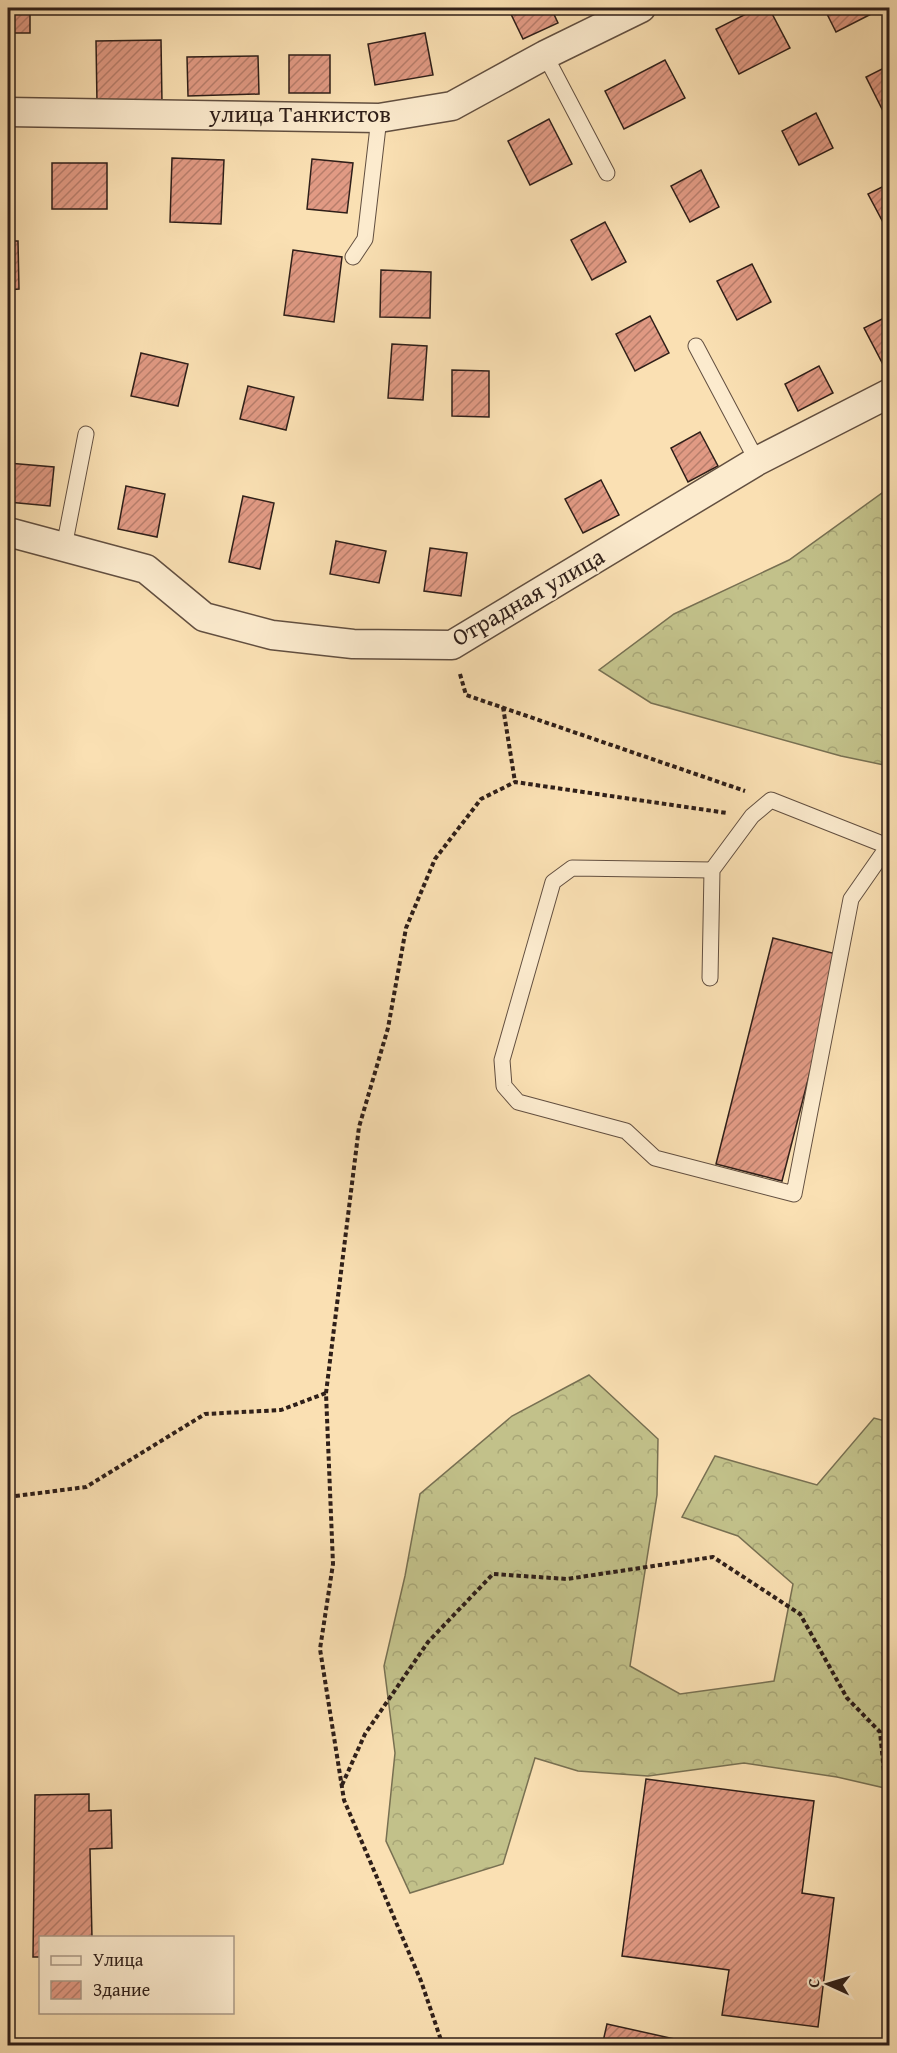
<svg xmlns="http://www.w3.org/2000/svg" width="897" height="2053" font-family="'Gentium Book Plus',serif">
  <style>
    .forest { fill: url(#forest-crowns); stroke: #787052; stroke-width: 1.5 }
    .building { fill: url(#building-hatch); stroke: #2f1f19; stroke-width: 1.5 }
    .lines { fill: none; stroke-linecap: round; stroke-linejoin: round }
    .lane-casing { stroke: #624f40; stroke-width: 17 }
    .street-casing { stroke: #624f40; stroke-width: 31 }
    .path { stroke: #2f1f19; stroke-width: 4; stroke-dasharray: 4.5 3; stroke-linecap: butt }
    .lane { stroke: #fcebce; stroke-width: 15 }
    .street { stroke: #fcebce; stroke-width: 28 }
    .labels { text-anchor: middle; stroke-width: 4.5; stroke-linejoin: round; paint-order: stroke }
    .street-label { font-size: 24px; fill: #2f1f19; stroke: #fcebce }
  </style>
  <defs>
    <pattern id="forest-crowns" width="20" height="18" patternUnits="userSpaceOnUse" patternTransform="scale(1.5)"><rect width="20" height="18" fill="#c2c18a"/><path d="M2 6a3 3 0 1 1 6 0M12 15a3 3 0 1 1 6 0" fill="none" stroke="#a7a576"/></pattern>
    <pattern id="building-hatch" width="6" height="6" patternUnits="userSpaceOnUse" patternTransform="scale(1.5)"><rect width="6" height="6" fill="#e19a84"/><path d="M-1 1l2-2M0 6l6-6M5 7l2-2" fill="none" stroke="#b77d6b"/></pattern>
  </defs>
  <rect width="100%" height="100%" fill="#fae0b3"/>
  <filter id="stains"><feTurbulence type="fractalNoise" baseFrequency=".00333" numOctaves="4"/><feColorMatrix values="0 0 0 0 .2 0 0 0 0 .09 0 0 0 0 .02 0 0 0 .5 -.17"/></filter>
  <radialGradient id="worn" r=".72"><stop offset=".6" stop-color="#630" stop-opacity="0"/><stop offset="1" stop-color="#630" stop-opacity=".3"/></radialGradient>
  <g class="forest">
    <polygon points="889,488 889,766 841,756 651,703 599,670 674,614 789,560"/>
    <polygon points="589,1375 658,1439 657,1495 630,1666 680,1694 774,1681 793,1584 738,1536 682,1517 715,1456 817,1485 874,1418 889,1422 889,1789 837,1777 744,1763 648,1776 578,1771 535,1758 503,1864 410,1893 386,1841 395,1753 384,1666 405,1576 420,1494 512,1416"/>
  </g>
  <g class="building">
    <rect x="8" y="8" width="22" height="25"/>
    <polygon points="508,8 551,8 558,23 523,39"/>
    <polygon points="758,8 769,8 790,48 739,74 716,29"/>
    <polygon points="824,8 883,8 836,32"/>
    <polygon points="425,33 433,75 375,85 368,44"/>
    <polygon points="161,40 162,103 97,103 96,41"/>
    <rect x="289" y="55" width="41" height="38"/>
    <polygon points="258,56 259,94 188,96 187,57"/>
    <polygon points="665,60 685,98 624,129 605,91"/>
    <polygon points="890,65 890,110 884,113 866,77"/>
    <polygon points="816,113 833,148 799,165 782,131"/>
    <polygon points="549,119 572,164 530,185 508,141"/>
    <polygon points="172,158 224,160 221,224 170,222"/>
    <polygon points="312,159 353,163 347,213 307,209"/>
    <rect x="52" y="163" width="55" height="46"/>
    <polygon points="701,170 719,207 690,222 671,186"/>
    <polygon points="890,183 890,223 885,226 868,194"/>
    <polygon points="605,222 626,262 592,280 571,240"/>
    <polygon points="8,241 18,241 19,289 8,290"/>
    <polygon points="293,250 342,257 334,322 284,315"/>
    <polygon points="752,264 771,302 737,320 717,281"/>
    <polygon points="381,270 431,272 430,318 380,317"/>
    <polygon points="890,315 890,373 888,374 864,328"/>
    <polygon points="650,316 669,353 635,371 616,334"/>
    <polygon points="392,344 427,346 423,400 388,398"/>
    <polygon points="141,353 188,364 178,406 131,396"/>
    <polygon points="819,366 833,393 798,411 785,384"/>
    <polygon points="452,370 489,371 489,417 452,416"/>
    <polygon points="248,386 294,397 286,430 240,419"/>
    <polygon points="700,432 718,466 688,482 671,448"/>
    <polygon points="8,463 54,467 50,506 8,502"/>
    <polygon points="601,480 619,515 583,533 565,499"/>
    <polygon points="126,486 165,494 157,537 118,529"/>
    <polygon points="243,496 274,503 260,569 229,562"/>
    <polygon points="336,541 386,551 379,583 330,574"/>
    <polygon points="430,548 467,553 461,596 424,591"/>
    <polygon points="773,938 840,955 782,1181 716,1164"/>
    <polygon points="646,1779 814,1801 802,1893 834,1898 818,2027 722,2015 729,1970 622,1956"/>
    <polygon points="89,1794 89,1811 111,1810 112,1848 90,1849 92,1938 40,1938 40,1957 33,1957 35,1795"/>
    <polygon points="607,2024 706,2046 602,2046"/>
  </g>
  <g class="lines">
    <defs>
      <g id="lane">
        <polyline points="545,55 607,173"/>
        <polyline points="353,257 365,239 379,118"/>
        <polyline points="696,346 757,461"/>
        <polyline points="64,547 86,434"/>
        <polyline points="712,870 572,868 553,882 502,1060 504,1086 518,1102 626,1131 655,1158 794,1194 851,899 888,846"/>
        <polyline points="710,978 712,870 752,816 771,800 890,847"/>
      </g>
      <g id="street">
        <polyline points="8,112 379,118 452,106 545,55 641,8"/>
        <polyline points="8,532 146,569 204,617 272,635 353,644 452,645 757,461 890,393"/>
      </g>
    </defs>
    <use href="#lane" class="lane-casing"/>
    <use href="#street" class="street-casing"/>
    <g class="path">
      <polyline points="460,674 466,695 745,791"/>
      <polyline points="503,707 515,782"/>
      <polyline points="8,1497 86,1487 205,1414 281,1410 326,1393"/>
      <polyline points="342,1785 365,1734 428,1642 493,1574 567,1579 713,1557 800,1614 847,1698 880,1732 887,1801 890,1806"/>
      <polyline points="443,2046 421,1981 344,1800 320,1649 333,1564 326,1393 359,1127 388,1028 406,928 435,859 481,799 515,782 727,813"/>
    </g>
    <use href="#lane" class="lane"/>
    <use href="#street" class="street"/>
  </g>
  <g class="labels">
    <g class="street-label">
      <text x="300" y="122">улица Танкистов</text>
      <text transform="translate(528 597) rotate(-30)" y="8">Отрадная улица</text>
    </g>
  </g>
  <rect width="897" height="2053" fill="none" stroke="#fae0b3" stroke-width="30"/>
  <rect x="9" y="9" width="879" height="2035" fill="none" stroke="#2f1f19" stroke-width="3"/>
  <rect x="15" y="15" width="867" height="2023" fill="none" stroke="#2f1f19" stroke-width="1.5"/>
  <rect x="39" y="1936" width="195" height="78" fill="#fcebce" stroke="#aa9986" stroke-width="1.5"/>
  <rect x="51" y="1956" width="30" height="9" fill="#fcebce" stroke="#aa9986" stroke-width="1.5"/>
  <text x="93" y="1966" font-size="18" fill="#2f1f19">Улица</text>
  <rect x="51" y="1981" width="30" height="18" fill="url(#building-hatch)" stroke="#aa9986" stroke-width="1.5"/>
  <text x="93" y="1996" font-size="18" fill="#2f1f19">Здание</text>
  <g transform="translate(828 1984) rotate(274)" stroke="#fcebce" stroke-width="4.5" paint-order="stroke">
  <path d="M0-4.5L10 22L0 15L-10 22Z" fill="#2f1f19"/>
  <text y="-9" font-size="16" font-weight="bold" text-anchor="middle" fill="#2f1f19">С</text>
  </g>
  <rect width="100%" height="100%" filter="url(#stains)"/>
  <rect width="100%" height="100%" fill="url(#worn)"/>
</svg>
